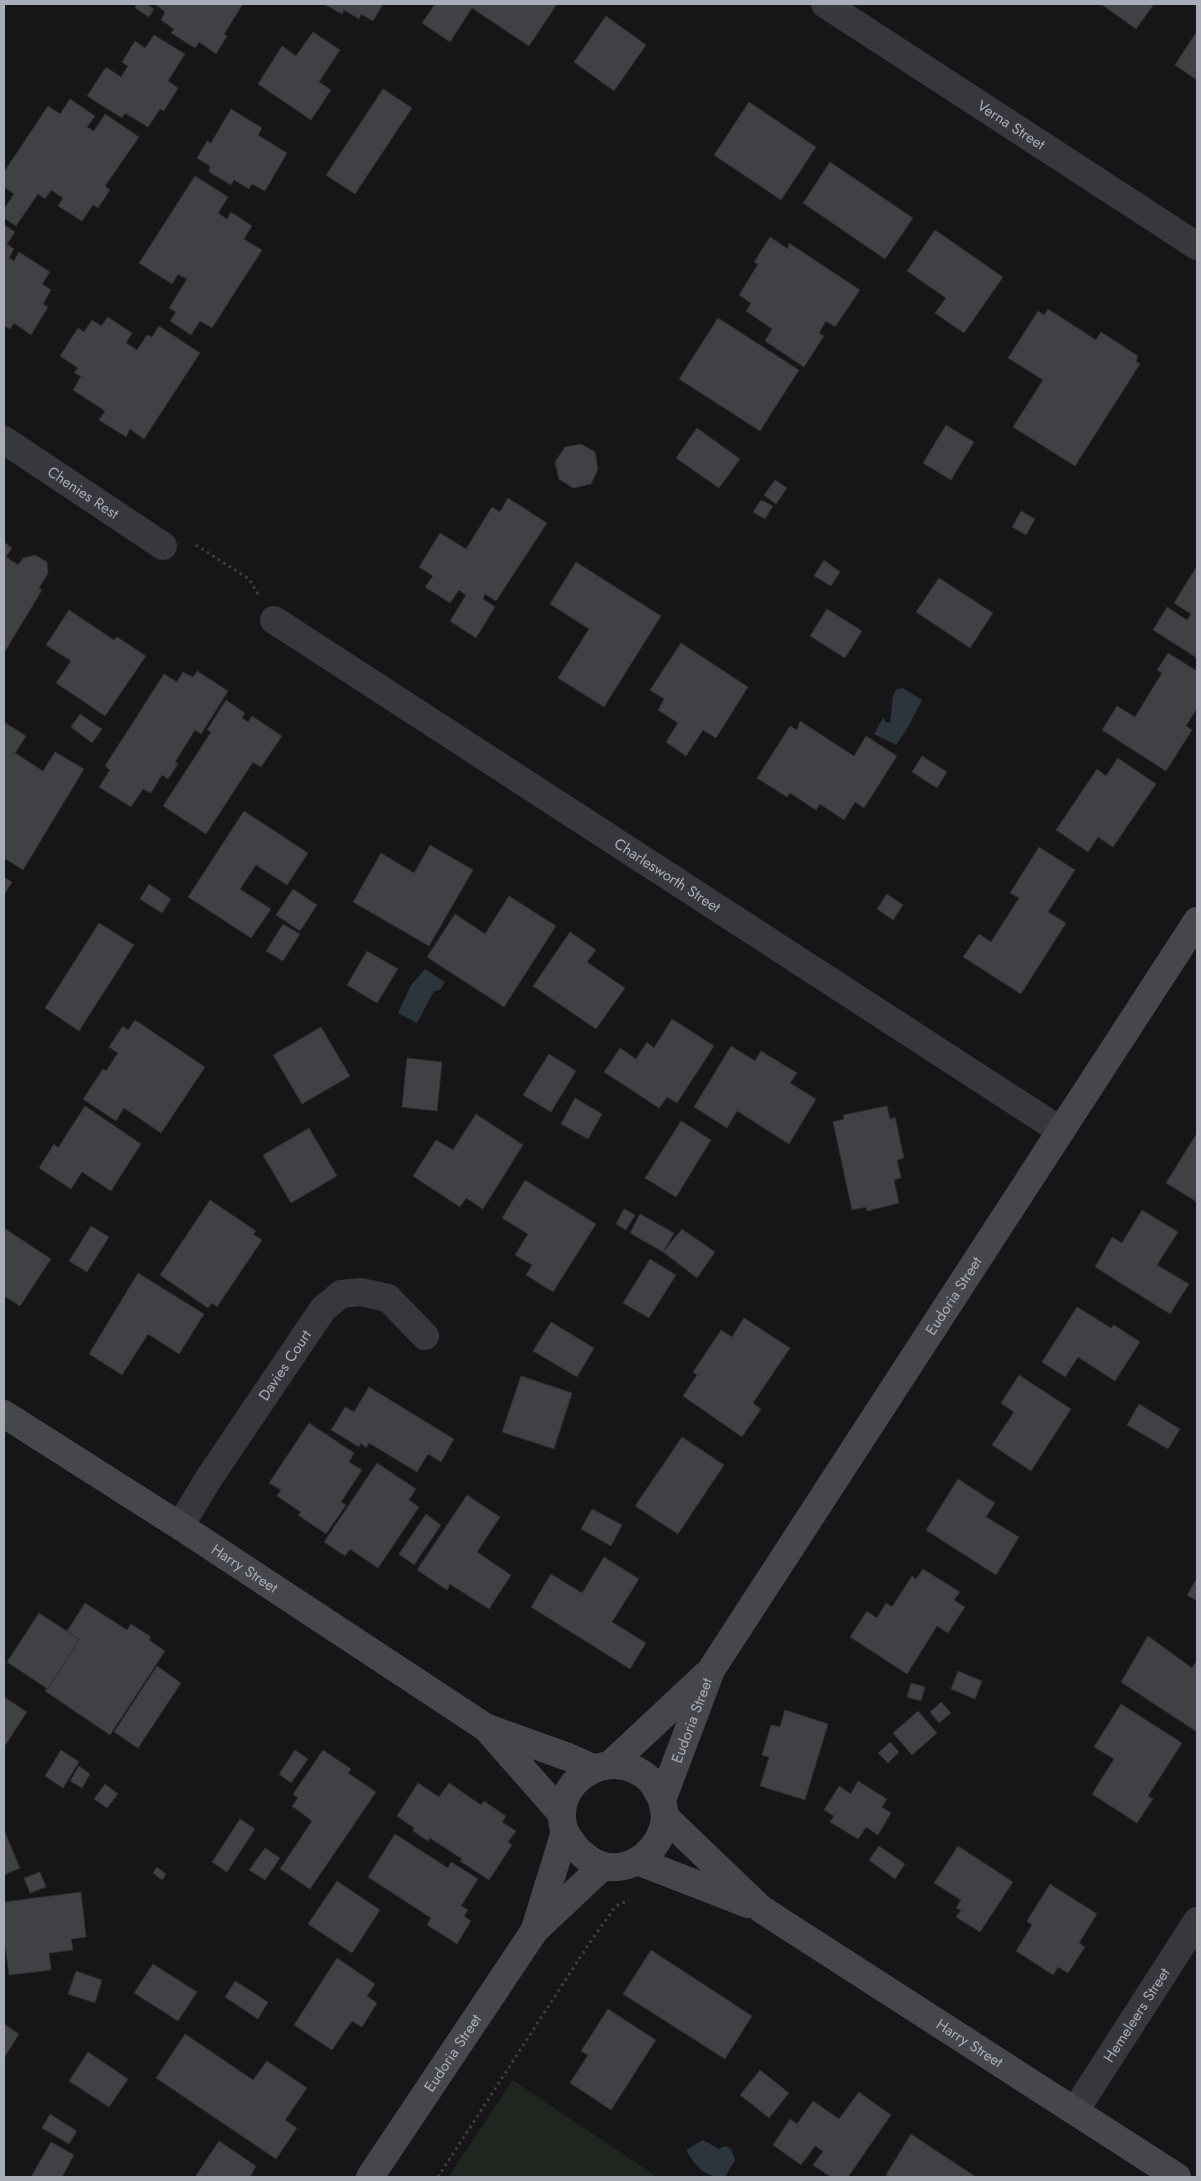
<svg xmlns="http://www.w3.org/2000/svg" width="1201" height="2181" font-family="Jost,sans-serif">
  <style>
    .green { fill: #1e261f }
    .water { fill: #2c353c }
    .building { fill: #404145; stroke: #303034 }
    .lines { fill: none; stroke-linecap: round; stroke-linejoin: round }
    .path { stroke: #3d3f44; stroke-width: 3; stroke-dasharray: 2.5 4; stroke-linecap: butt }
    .street { stroke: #37383d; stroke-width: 28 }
    .secondary { stroke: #45474d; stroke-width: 28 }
    .labels { text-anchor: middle; stroke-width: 5; stroke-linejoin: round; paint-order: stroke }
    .street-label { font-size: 15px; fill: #a8adb8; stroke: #111113 }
  </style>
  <rect width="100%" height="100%" fill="#161618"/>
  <polygon class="green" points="513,2080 657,2177 448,2177"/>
  <g class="water">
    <polygon points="903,688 922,700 908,727 896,745 874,734 883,718 886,722 890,723 893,695 897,689"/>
    <polygon points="425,969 445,982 440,990 434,991 417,1023 398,1013 411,985"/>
    <path d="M703 2140 719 2149 725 2146 731 2149 735 2160 725 2177C704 2177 696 2167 686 2150Z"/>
  </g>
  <g class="building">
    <polygon points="137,4 146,4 154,9 149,17 135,8"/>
    <polygon points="155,4 243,4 224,34 227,36 216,54 199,42 195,48 171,33 174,29 161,20 165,12"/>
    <polygon points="324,4 383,4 373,21 361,14 359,19 344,10 342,14"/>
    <polygon points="435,4 557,4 529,46 472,8 450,42 422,23"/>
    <polygon points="1101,4 1154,4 1136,29"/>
    <polygon points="606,16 646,45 614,91 574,62"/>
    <polygon points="1197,31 1197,80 1175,65"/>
    <polygon points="313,32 340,50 319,82 331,90 311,120 258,84 282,46 296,56"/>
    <polygon points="154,35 185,54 168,81 178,88 164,111 160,109 148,127 125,113 122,118 87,96 106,67 121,77 128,66 122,62 135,41 145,48"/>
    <polygon points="383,89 412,108 355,194 326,175"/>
    <polygon points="70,99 95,116 87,127 94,131 105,114 139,137 105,186 110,190 98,208 93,205 82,221 58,206 63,198 51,190 45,199 38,194 16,226 4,218 4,209 14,194 4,187 4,172 48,106 60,114"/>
    <polygon points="749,102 816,147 781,200 714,155"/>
    <polygon points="231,109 262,128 258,135 287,153 265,191 252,184 249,189 234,180 231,185 209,172 210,166 197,158 207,141 211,143"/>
    <polygon points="830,162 913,218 885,259 803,203"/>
    <polygon points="195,176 228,197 218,213 227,219 231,212 252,226 244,239 262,250 212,328 200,321 191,335 170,321 176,312 169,308 187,279 178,274 172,284 139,263"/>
    <polygon points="4,225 15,232 7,244 14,249 9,258 14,261 19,252 50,272 42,284 51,290 43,304 48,307 31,335 14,323 10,329 4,326"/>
    <polygon points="935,230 1003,277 964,333 935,313 946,298 907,271"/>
    <polygon points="770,237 788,249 789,243 860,290 835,327 826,321 819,333 824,336 804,367 765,341 772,329 746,311 751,303 739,295 758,264 754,262"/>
    <polygon points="1048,309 1096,340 1101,332 1138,356 1136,361 1140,364 1075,466 1013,427 1043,380 1008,358 1038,311 1044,315"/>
    <polygon points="108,317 132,333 126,343 137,350 147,335 152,337 159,326 200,353 144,439 130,429 126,437 99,420 105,411 73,390 81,376 74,373 78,368 60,356 78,328 84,332 92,320 101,326"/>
    <polygon points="718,318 799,370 760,431 679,379"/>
    <polygon points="946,425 974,442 951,480 923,463"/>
    <polygon points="697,428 740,459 719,488 676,458"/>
    <polygon points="581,444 595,452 598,469 591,484 573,488 559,479 555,462 565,447"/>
    <polygon points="775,480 787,488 776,504 764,495"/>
    <polygon points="508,498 547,523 496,601 485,594 483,599 495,607 476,638 450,621 466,595 459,590 450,603 425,587 433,576 419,567 440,533 466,549 492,507 500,512"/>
    <polygon points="761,500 773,506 765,519 753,512"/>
    <polygon points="1021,511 1035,519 1026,535 1012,527"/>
    <polygon points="4,542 12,548 6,557 18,565 23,558 35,555 47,562 48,573 39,588 42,590 4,653"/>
    <polygon points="824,560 840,572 831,586 814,576"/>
    <polygon points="576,562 661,616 604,707 558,678 589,629 550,604"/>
    <polygon points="1197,566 1197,658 1153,630 1167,607 1187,620 1191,614 1174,603"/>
    <polygon points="939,578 993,613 970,648 916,612"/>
    <polygon points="827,609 862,631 845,658 810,636"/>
    <polygon points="69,610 114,640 117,637 146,656 105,716 56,683 71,661 46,645"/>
    <polygon points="681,643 748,687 716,738 703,730 686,756 666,742 678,723 658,710 664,699 650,690"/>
    <polygon points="1168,653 1197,671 1197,708 1186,726 1192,730 1166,771 1102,730 1117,706 1135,717 1162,673 1157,670"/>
    <polygon points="197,671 228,691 201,734 195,730 175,762 178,764 168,779 162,775 151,793 143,789 131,807 99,787 110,770 105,766 164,674 177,682 183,672 193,677"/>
    <polygon points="226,700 245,713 242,718 248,722 252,716 282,736 261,767 253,762 206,834 163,806 211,732 207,730"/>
    <polygon points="80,714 102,729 92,743 71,727"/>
    <polygon points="800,721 854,756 866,736 897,756 864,808 855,802 844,820 820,804 816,810 790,793 787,797 757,778 790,726 797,730"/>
    <polygon points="4,722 26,736 15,753 43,771 55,752 84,769 23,870 4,858"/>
    <polygon points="922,756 947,772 937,788 912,772"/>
    <polygon points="1118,758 1156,784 1113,847 1098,837 1088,852 1056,830 1097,769 1106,776"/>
    <polygon points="244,811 308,853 287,885 256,865 240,889 271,909 251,938 188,897"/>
    <polygon points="430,845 473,870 429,946 353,902 381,853 414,873"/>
    <polygon points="1039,847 1075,870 1048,912 1066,923 1021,994 963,957 979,934 991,942 1019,898 1010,893"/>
    <polygon points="4,877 12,882 4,895"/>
    <polygon points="149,884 171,899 162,913 140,899"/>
    <polygon points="293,889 317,905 300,931 276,915"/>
    <polygon points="887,894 903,905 893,920 877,909"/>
    <polygon points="509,896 556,926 504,1007 427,957 455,914 485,934"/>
    <polygon points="99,923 134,945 79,1031 45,1008"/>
    <polygon points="283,924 300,934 283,961 266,951"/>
    <polygon points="570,932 596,950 587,962 625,988 596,1029 533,986"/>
    <polygon points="367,951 398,969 377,1003 347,985"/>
    <polygon points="672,1019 714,1046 677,1103 667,1097 659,1108 604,1072 620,1048 636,1059 647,1042 654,1048"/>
    <polygon points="135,1020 205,1067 161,1133 124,1108 116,1121 83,1099 103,1069 106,1071 118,1053 109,1047 123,1026 128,1030"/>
    <polygon points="321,1027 350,1076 302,1104 273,1055"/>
    <polygon points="731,1046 755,1061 761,1051 797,1073 790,1083 816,1099 789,1144 737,1111 727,1128 694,1107"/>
    <polygon points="549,1054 576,1071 551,1112 523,1095"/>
    <polygon points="407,1058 442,1062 437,1111 402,1107"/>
    <polygon points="575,1098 602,1114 588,1139 561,1124"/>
    <polygon points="85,1106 141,1144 111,1191 82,1172 71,1189 39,1168 54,1144 58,1148"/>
    <polygon points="887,1106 890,1119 895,1117 904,1158 897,1160 901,1178 894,1180 899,1203 867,1211 866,1207 852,1210 833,1122 844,1119 843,1115"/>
    <polygon points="476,1114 523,1145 483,1209 466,1198 460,1207 413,1176 436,1140 453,1150"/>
    <polygon points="681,1121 711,1140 676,1197 645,1178"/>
    <polygon points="309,1128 337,1176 291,1203 263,1155"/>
    <polygon points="1197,1133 1197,1202 1166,1183"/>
    <polygon points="525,1180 596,1224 553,1292 526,1275 532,1265 515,1255 528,1234 502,1218"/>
    <polygon points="210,1200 256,1231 253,1234 262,1240 217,1307 212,1303 208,1308 160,1275"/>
    <polygon points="624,1209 635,1215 626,1230 616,1224"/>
    <polygon points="1142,1210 1178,1232 1157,1265 1189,1284 1170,1314 1095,1267 1112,1237 1122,1243"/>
    <polygon points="640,1214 674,1233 663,1252 630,1233"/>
    <polygon points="91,1226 109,1237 87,1272 69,1261"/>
    <polygon points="4,1228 51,1259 20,1306 4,1296"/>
    <polygon points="682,1229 715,1252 697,1278 663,1252"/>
    <polygon points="650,1259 676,1275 649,1318 623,1303"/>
    <polygon points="138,1273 204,1314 179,1354 148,1334 122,1375 89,1354"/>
    <polygon points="1077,1307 1111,1328 1114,1325 1140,1342 1115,1381 1078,1357 1065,1377 1042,1362"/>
    <polygon points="744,1318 790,1348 753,1403 761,1409 742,1437 683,1396 697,1375 693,1372 721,1330 732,1337"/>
    <polygon points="551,1322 594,1348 577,1377 533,1351"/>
    <polygon points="1019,1375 1071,1409 1031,1471 992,1445 1014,1412 1001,1403"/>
    <polygon points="521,1376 572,1393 554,1449 502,1432"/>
    <polygon points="369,1387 454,1439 441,1462 428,1454 417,1472 369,1443 366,1448 361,1443 359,1447 331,1430 345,1407 354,1412"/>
    <polygon points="1139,1404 1180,1429 1168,1449 1127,1425"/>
    <polygon points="309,1423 354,1453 349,1462 362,1470 341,1502 346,1505 326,1534 298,1515 301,1512 277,1496 281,1490 269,1483"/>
    <polygon points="682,1437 724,1465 678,1534 635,1506"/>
    <polygon points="377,1463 416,1489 409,1500 419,1507 378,1568 350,1549 345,1556 324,1542"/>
    <polygon points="958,1479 995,1503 986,1517 1019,1537 996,1575 926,1530"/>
    <polygon points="467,1495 500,1517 477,1552 511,1575 489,1609 450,1584 447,1590 417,1570"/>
    <polygon points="592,1509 622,1525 611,1546 581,1529"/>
    <polygon points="426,1514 441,1525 414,1565 399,1554"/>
    <polygon points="604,1557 639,1579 612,1622 646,1643 630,1669 531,1607 551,1574 582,1593"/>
    <polygon points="923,1569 960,1592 954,1600 965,1607 948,1633 937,1626 907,1674 850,1637 867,1611 877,1618 886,1603 892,1607 912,1576 916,1579"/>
    <polygon points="1197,1578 1197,1601 1187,1595"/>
    <polygon points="85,1603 127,1630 131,1624 151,1637 149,1640 165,1651 110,1735 45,1691 79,1639 67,1631"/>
    <polygon points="39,1613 79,1639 48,1689 7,1662"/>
    <polygon points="1148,1636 1192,1668 1197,1660 1197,1732 1121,1682"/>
    <polygon points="157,1666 181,1683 138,1748 114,1732"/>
    <polygon points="958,1671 982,1681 975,1699 951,1689"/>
    <polygon points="911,1683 925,1687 921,1701 907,1697"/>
    <polygon points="4,1697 27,1712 4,1747"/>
    <polygon points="941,1702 951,1713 939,1723 930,1712"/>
    <polygon points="1121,1704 1182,1743 1148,1796 1153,1799 1137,1823 1092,1794 1114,1759 1094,1747"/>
    <polygon points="785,1710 828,1724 805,1800 760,1786 769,1757 762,1755 771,1725 780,1727"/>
    <polygon points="918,1711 937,1733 912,1755 893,1733"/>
    <polygon points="890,1742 899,1752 888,1763 878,1753"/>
    <polygon points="61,1750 79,1762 63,1788 45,1776"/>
    <polygon points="295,1750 308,1759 291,1783 279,1774"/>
    <polygon points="323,1750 351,1769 348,1773 376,1792 310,1889 280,1869 312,1821 292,1806 298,1798 293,1794"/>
    <polygon points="79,1766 90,1774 82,1788 70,1781"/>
    <polygon points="858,1781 887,1799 882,1807 891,1813 878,1835 866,1827 858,1839 830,1822 834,1816 824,1810 839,1786 851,1794"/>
    <polygon points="418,1783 439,1797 449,1783 481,1805 484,1801 506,1816 502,1822 516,1831 508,1842 512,1845 489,1880 460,1861 462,1859 430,1838 428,1841 413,1831 414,1828 397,1816"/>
    <polygon points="105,1784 118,1794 107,1808 94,1799"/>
    <polygon points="240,1819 255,1829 227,1872 212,1862"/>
    <polygon points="4,1830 20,1868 4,1875"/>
    <polygon points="395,1834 448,1868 451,1862 478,1879 461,1906 468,1910 464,1916 471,1921 457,1944 427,1925 431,1918 368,1877"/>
    <polygon points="879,1846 905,1864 895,1879 869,1860"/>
    <polygon points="958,1846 1013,1882 980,1932 956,1917 961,1910 956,1908 961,1900 934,1883"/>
    <polygon points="265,1848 280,1858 265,1880 249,1870"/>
    <polygon points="157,1867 166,1874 162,1880 153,1873"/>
    <polygon points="40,1872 46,1887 30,1893 24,1878"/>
    <polygon points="337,1881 380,1910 352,1953 308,1924"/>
    <polygon points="1050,1884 1097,1914 1079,1943 1085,1947 1068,1973 1058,1967 1053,1975 1016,1951 1032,1925 1027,1921"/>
    <polygon points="81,1892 86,1937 71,1939 73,1950 49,1953 51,1970 9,1975 4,1936 4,1902"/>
    <polygon points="651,1950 752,2016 725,2059 623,1994"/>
    <polygon points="337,1958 375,1984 367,1996 377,2003 362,2027 352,2021 332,2050 294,2025"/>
    <polygon points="153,1964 197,1992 178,2021 134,1993"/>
    <polygon points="76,1971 102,1980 95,2003 68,1994"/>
    <polygon points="235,1981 268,2002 258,2019 225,1997"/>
    <polygon points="608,2009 656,2040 611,2110 570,2083 588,2055 581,2051"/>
    <polygon points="4,2024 19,2034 4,2058"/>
    <polygon points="185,2034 253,2080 267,2061 307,2088 285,2120 297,2128 276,2159 156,2078"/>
    <polygon points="88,2052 128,2079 109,2107 69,2081"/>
    <polygon points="760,2070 789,2093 769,2118 740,2095"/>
    <polygon points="859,2092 891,2115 848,2177 831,2177 813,2165 823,2151 815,2146 801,2165 773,2145 790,2119 797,2124 813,2101 839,2119"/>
    <polygon points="50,2114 77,2131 69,2144 42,2128"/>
    <polygon points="911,2134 976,2177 889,2177 886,2175"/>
    <polygon points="219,2141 256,2166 250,2177 195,2177"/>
    <polygon points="51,2142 74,2155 62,2177 31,2177"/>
  </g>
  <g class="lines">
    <g class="path">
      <polyline points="196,545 249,579 258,594"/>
      <polyline points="438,2177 590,1942 616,1906 629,1900"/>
    </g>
    <g class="street">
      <path id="s1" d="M825 4 1197 246"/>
      <path id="s2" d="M4 440 163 546"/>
      <path id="s3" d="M274 620 1061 1131"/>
      <path id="s4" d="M180 1526 209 1478 323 1309 341 1294 361 1292 388 1298 425 1336"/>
      <path id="s5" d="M1075 2111 1197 1921"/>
    </g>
    <g class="secondary">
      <path id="s6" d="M4 1414 180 1526 485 1727 568 1757 593 1768"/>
      <polyline points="488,1730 562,1814"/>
      <polyline points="611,1764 707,1674"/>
      <path id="s7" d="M662 1800C659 1794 655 1785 650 1780 611 1742 547 1783 565 1832 567 1836 571 1841 573 1844 580 1854 592 1863 603 1866 634 1873 662 1848 665 1818 665 1812 663 1806 662 1800L711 1670 1197 921"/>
      <path id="s8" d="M665 1817 761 1909 1177 2177"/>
      <polyline points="637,1861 748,1904"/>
      <polyline points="535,1929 565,1832"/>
      <path id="s9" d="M370 2177 535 1930 603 1866"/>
    </g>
  </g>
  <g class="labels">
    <g class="street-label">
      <text dy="5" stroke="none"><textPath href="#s1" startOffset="222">Verna Street</textPath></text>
      <text dy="5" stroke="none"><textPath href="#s2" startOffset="95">Chenies Rest</textPath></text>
      <text dy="5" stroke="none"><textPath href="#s3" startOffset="469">Charlesworth Street</textPath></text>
      <text dy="5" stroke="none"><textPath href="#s7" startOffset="904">Eudoria Street</textPath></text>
      <text dy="5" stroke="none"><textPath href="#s4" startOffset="192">Davies Court</textPath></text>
      <text dy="5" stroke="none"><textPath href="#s6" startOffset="286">Harry Street</textPath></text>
      <text dy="5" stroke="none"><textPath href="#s7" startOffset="404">Eudoria Street</textPath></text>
      <text dy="5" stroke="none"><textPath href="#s5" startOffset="114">Hemeleers Street</textPath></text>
      <text dy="5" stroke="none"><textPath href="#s8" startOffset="381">Harry Street</textPath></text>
      <text dy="5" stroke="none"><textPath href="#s9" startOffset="149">Eudoria Street</textPath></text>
    </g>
  </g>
  <rect width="1201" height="2181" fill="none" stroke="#a8adb8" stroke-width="10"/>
</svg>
